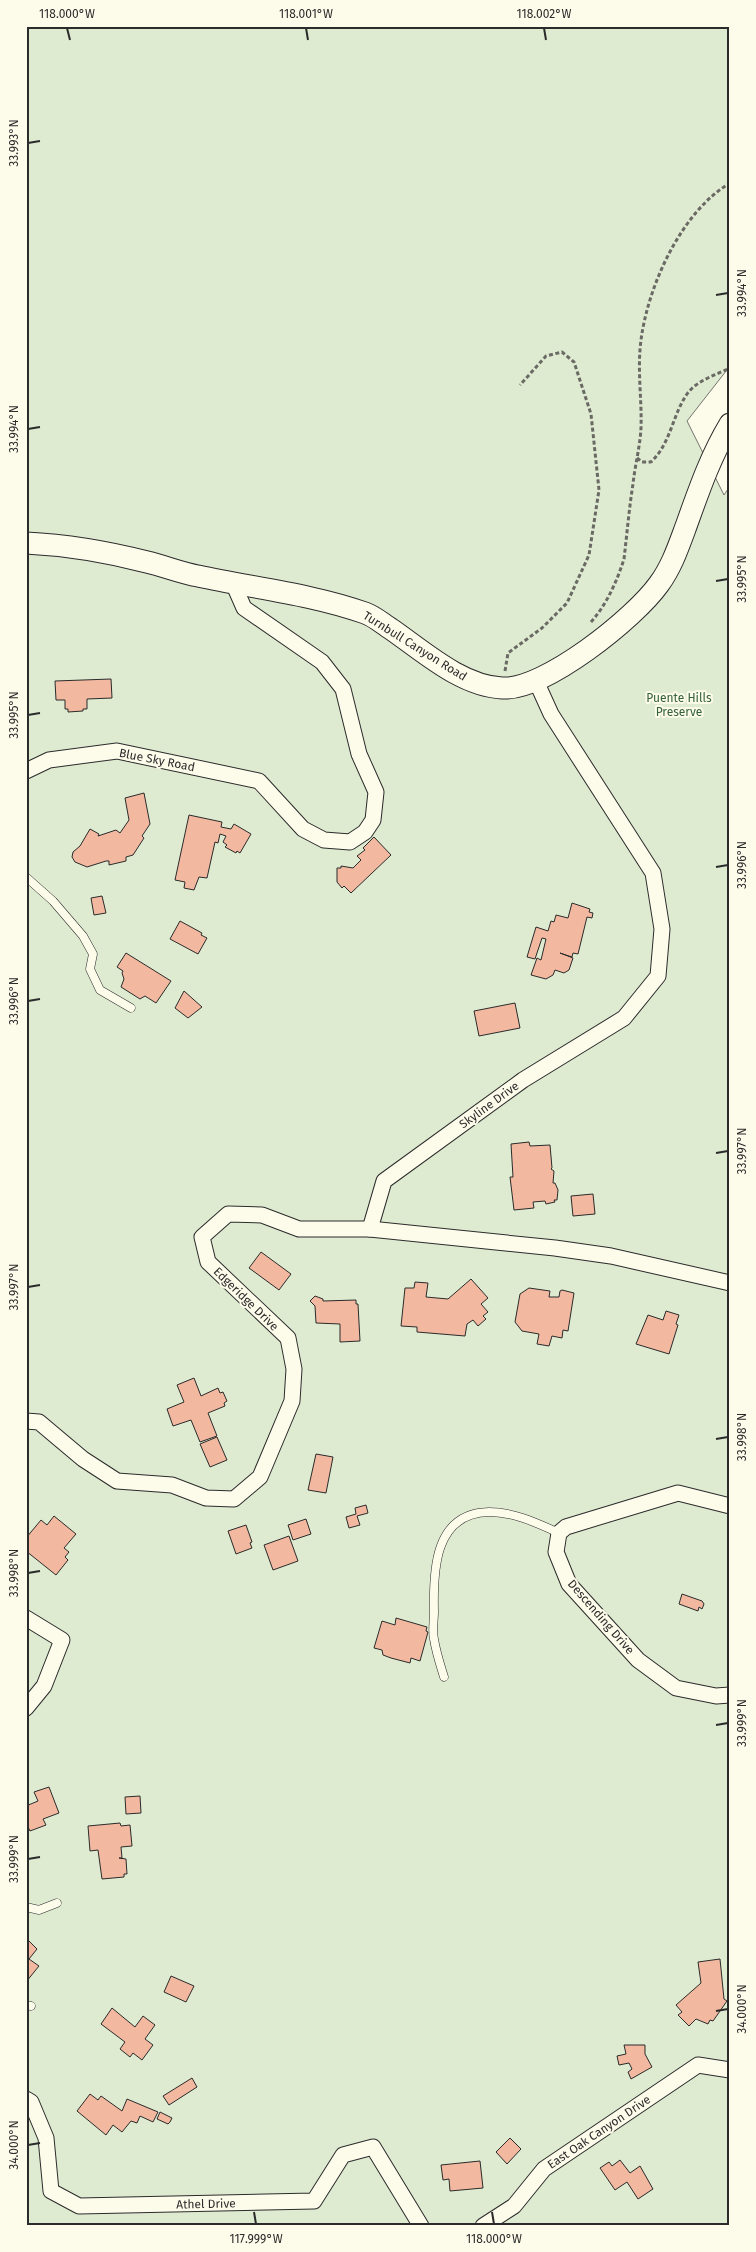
<svg xmlns="http://www.w3.org/2000/svg" width="756" height="2252" font-family="'Fira Sans',sans-serif">
  <style>
    .green { fill: #deebd1; stroke: #74746e }
    .building { fill: #f2b8a0; stroke: #2b2b2b }
    .lines { fill: none; stroke-linecap: round; stroke-linejoin: round }
    .lane-casing { stroke: #2b2b2b; stroke-width: 9 }
    .street-casing { stroke: #2b2b2b; stroke-width: 17 }
    .secondary-casing { stroke: #2b2b2b; stroke-width: 23 }
    .path { stroke: #6a6964; stroke-width: 3; stroke-dasharray: 4 2.5; stroke-linecap: butt }
    .lane { stroke: #fdfbea; stroke-width: 8 }
    .street { stroke: #fdfbea; stroke-width: 15 }
    .secondary { stroke: #fdfbea; stroke-width: 21 }
    .ticks { fill: none; stroke: #2b2b2b; stroke-width: 2 }
    .labels { text-anchor: middle; stroke-width: 4; stroke-linejoin: round; paint-order: stroke }
    .street-label { font-size: 12px; fill: #2b2b2b; stroke: #fdfbea }
    .park-label { font-size: 12px; fill: #34623c; stroke: #fdfbea }
    .neatline { fill: none; stroke: #2b2b2b; stroke-width: 2 }
    .ticks-label { font-size: 12px; text-anchor: middle; fill: #2b2b2b }
  </style>
  <rect width="100%" height="100%" fill="#fdfbea"/>
  <polygon class="green" points="26,26 730,26 730,366 687,421 724,495 730,486 730,2226 26,2226"/>
  <g class="building">
    <polygon points="111,679 112,698 87,699 87,709 83,709 83,711 68,712 68,709 65,709 65,700 56,700 55,681"/>
    <polygon points="144,793 150,824 142,836 144,838 133,855 126,857 126,861 109,865 109,861 106,861 87,867 75,862 72,857 73,852 80,846 90,829 99,834 98,836 116,830 120,833 129,820 125,798"/>
    <polygon points="189,815 222,822 221,827 231,829 234,824 251,834 240,853 237,851 236,853 225,847 227,845 223,842 226,836 220,834 218,843 215,842 207,878 199,877 194,890 184,888 185,882 175,880"/>
    <polygon points="374,837 391,855 351,893 344,886 342,888 337,882 337,868 341,868 341,866 353,868 361,860 357,856 365,850 363,848"/>
    <polygon points="102,896 106,913 94,915 91,898"/>
    <polygon points="572,903 590,909 589,912 593,913 592,918 587,917 578,954 573,953 572,957 560,953 573,958 569,970 564,973 555,970 553,975 546,979 531,975 537,958 541,960 546,939 542,938 535,959 527,957 536,927 548,931 551,921 554,922 556,915 568,918"/>
    <polygon points="180,921 202,933 201,935 207,938 198,954 170,939"/>
    <polygon points="126,953 171,981 156,1003 145,996 140,999 121,987 124,979 122,973 123,971 117,967"/>
    <polygon points="184,991 202,1007 188,1018 175,1008"/>
    <polygon points="515,1003 520,1028 479,1036 474,1011"/>
    <polygon points="529,1142 530,1146 550,1145 552,1168 551,1169 554,1171 553,1183 555,1183 558,1190 557,1200 554,1200 555,1202 546,1204 545,1201 533,1202 534,1208 514,1210 510,1177 513,1177 511,1144"/>
    <polygon points="593,1194 595,1214 573,1216 571,1196"/>
    <polygon points="261,1252 291,1274 279,1290 249,1268"/>
    <polygon points="471,1279 488,1298 481,1304 488,1312 483,1316 486,1319 478,1326 473,1320 467,1324 465,1336 417,1332 417,1327 401,1326 405,1288 414,1288 415,1282 428,1283 426,1297 448,1299"/>
    <polygon points="529,1288 550,1291 549,1297 559,1297 560,1291 562,1290 574,1293 568,1331 563,1330 562,1338 552,1336 549,1346 537,1344 539,1334 522,1331 515,1322 520,1294"/>
    <polygon points="315,1296 323,1299 323,1301 356,1300 356,1304 358,1304 360,1341 340,1342 340,1324 316,1323 315,1306 310,1301"/>
    <polygon points="666,1311 679,1315 676,1324 678,1325 669,1354 636,1344 648,1315 663,1320"/>
    <polygon points="194,1378 201,1396 218,1388 220,1393 223,1392 227,1401 224,1403 225,1406 208,1413 217,1436 200,1442 191,1420 173,1426 167,1409 184,1402 177,1385"/>
    <polygon points="217,1437 227,1460 210,1467 200,1444"/>
    <polygon points="316,1454 333,1457 326,1493 308,1490"/>
    <polygon points="366,1505 368,1513 357,1516 360,1525 349,1528 346,1517 356,1514 355,1508"/>
    <polygon points="54,1516 76,1534 64,1548 69,1552 65,1557 68,1560 56,1575 26,1551 26,1538 41,1520 47,1525"/>
    <polygon points="306,1519 311,1534 293,1540 288,1525"/>
    <polygon points="246,1525 252,1542 250,1543 252,1548 236,1554 228,1531"/>
    <polygon points="289,1536 298,1561 273,1570 264,1545"/>
    <polygon points="682,1594 702,1601 704,1604 702,1609 699,1607 698,1611 679,1604"/>
    <polygon points="396,1618 427,1627 426,1631 428,1632 420,1661 411,1658 410,1663 391,1658 383,1655 382,1650 374,1648 382,1621 395,1625"/>
    <polygon points="49,1787 59,1813 43,1819 46,1825 30,1831 26,1823 26,1806 38,1801 34,1792"/>
    <polygon points="140,1796 141,1813 126,1814 125,1797"/>
    <polygon points="120,1823 121,1826 130,1825 132,1846 121,1847 122,1858 119,1858 126,1859 127,1874 124,1874 124,1877 102,1879 98,1850 90,1851 88,1826"/>
    <polygon points="26,1938 37,1949 29,1959 39,1966 26,1982"/>
    <polygon points="720,1959 724,1999 727,2001 713,2021 710,2020 708,2024 696,2019 689,2026 678,2015 682,2012 676,2005 701,1983 698,1962"/>
    <polygon points="171,1976 194,1986 186,2002 164,1992"/>
    <polygon points="112,2008 135,2027 143,2016 155,2025 145,2039 153,2045 142,2060 133,2053 130,2057 120,2049 125,2042 101,2024"/>
    <polygon points="624,2045 645,2045 645,2054 652,2067 631,2079 628,2072 632,2069 629,2063 619,2065 617,2056 626,2054"/>
    <polygon points="192,2078 197,2087 169,2105 163,2096"/>
    <polygon points="90,2094 98,2100 101,2096 122,2111 127,2099 158,2112 153,2122 140,2116 137,2123 131,2121 122,2132 113,2125 106,2135 77,2111"/>
    <polygon points="160,2112 172,2118 170,2122 168,2124 157,2119"/>
    <polygon points="510,2138 521,2149 507,2164 496,2152"/>
    <polygon points="620,2160 630,2173 640,2166 653,2189 638,2199 627,2182 615,2190 600,2168 609,2162 612,2166"/>
    <polygon points="480,2161 483,2188 450,2191 449,2179 443,2180 441,2165"/>
  </g>
  <g class="lines">
    <defs>
      <g id="lane">
        <polyline points="26,877 53,901 83,936 93,954 90,969 100,990 131,1008"/>
        <path d="M444 1677C440 1664 436 1652 434 1639 432 1631 434 1621 434 1612 433 1571 434 1513 489 1512 514 1512 537 1523 559 1533"/>
        <polyline points="26,1907 39,1910 57,1903"/>
        <polyline points="26,2005 31,2006"/>
      </g>
      <g id="street">
        <polyline points="26,771 49,760 117,751 259,781 303,829 324,840 350,842 365,832 373,820 376,792 359,754 343,689 322,662 244,608 233,583"/>
        <polyline points="370,1229 384,1181 523,1080 624,1018 658,976 662,929 653,873 551,714 536,681"/>
        <polyline points="26,1421 39,1422 83,1459 117,1481 172,1485 206,1498 234,1499 260,1477 292,1401 294,1369 288,1338 208,1262 202,1237 228,1214 262,1215 299,1229 370,1229 555,1248 611,1256 730,1283"/>
        <polyline points="730,1506 678,1493 566,1527 559,1533 556,1552 569,1584 638,1660 676,1688 716,1696 730,1695"/>
        <polyline points="26,1618 62,1640 44,1686 26,1708"/>
        <polyline points="26,2099 31,2102 46,2138 51,2191 79,2206 314,2201 343,2155 373,2147 421,2226"/>
        <polyline points="483,2226 514,2206 544,2169 698,2065 730,2070"/>
      </g>
      <path id="secondary" d="M26 543C67 545 108 552 147 562 164 566 181 573 198 576 253 588 311 594 365 613 374 616 383 624 391 629 423 651 461 686 502 688 544 691 635 618 659 584 671 568 678 548 685 529 698 493 710 457 730 424"/>
    </defs>
    <use href="#lane" class="lane-casing"/>
    <use href="#street" class="street-casing"/>
    <use href="#secondary" class="secondary-casing"/>
    <g class="path">
      <path d="M637 458 642 462H651C671 443 672 416 687 394 697 380 716 375 730 368"/>
      <path d="M591 622C607 604 617 581 624 559 627 534 629 509 633 484 635 465 640 447 641 428 642 399 637 370 641 340 648 286 681 212 730 183"/>
      <polyline points="505,671 508,653 542,628 567,603 589,555 599,490 591,414 574,362 562,352 546,356 520,385"/>
    </g>
    <use href="#lane" class="lane"/>
    <use href="#street" class="street"/>
    <use href="#secondary" class="secondary"/>
  </g>
  <path class="ticks" d="M67 28 70 40M306 28 308 40M544 28 546 40M28 143 40 141M716 295 728 293M28 429 40 427M716 581 728 579M28 715 40 713M716 867 728 865M28 1001 40 999M716 1153 728 1151M28 1287 40 1285M716 1439 728 1437M28 1573 40 1571M716 1725 728 1723M28 1859 40 1857M716 2011 728 2009M28 2145 40 2143M254 2212 256 2224M492 2212 494 2224"/>
  <g class="labels">
    <g class="street-label">
      <text transform="translate(415 646) rotate(32)" y="4">Turnbull Canyon Road</text>
      <text transform="translate(157 760) rotate(11)" y="4">Blue Sky Road</text>
      <text transform="translate(489 1105) rotate(-36)" y="4">Skyline Drive</text>
      <text transform="translate(246 1299) rotate(44)" y="4">Edgeridge Drive</text>
      <text transform="translate(601 1617) rotate(49)" y="4">Descending Drive</text>
      <text transform="translate(599 2132) rotate(-34)" y="4">East Oak Canyon Drive</text>
      <text transform="translate(206 2204) rotate(-1)" y="4">Athel Drive</text>
    </g>
    <g class="park-label">
      <text x="679" y="702">Puente Hills<tspan x="679" dy="14">Preserve</tspan></text>
    </g>
  </g>
  <rect width="756" height="2252" fill="none" stroke="#fdfbea" stroke-width="55"/>
  <rect x="28" y="28" width="700" height="2196" class="neatline"/>
  <g class="ticks-label">
    <text x="67" y="18">118.000°W</text>
    <text x="306" y="18">118.001°W</text>
    <text x="544" y="18">118.002°W</text>
    <text transform="translate(14 143) rotate(-90)" y="4">33.993°N</text>
    <text transform="translate(742 293) rotate(-90)" y="4">33.994°N</text>
    <text transform="translate(14 429) rotate(-90)" y="4">33.994°N</text>
    <text transform="translate(742 579) rotate(-90)" y="4">33.995°N</text>
    <text transform="translate(14 715) rotate(-90)" y="4">33.995°N</text>
    <text transform="translate(742 865) rotate(-90)" y="4">33.996°N</text>
    <text transform="translate(14 1001) rotate(-90)" y="4">33.996°N</text>
    <text transform="translate(742 1151) rotate(-90)" y="4">33.997°N</text>
    <text transform="translate(14 1287) rotate(-90)" y="4">33.997°N</text>
    <text transform="translate(742 1437) rotate(-90)" y="4">33.998°N</text>
    <text transform="translate(14 1573) rotate(-90)" y="4">33.998°N</text>
    <text transform="translate(742 1723) rotate(-90)" y="4">33.999°N</text>
    <text transform="translate(14 1859) rotate(-90)" y="4">33.999°N</text>
    <text transform="translate(742 2009) rotate(-90)" y="4">34.000°N</text>
    <text transform="translate(14 2145) rotate(-90)" y="4">34.000°N</text>
    <text x="256" y="2243">117.999°W</text>
    <text x="494" y="2243">118.000°W</text>
  </g>
</svg>
